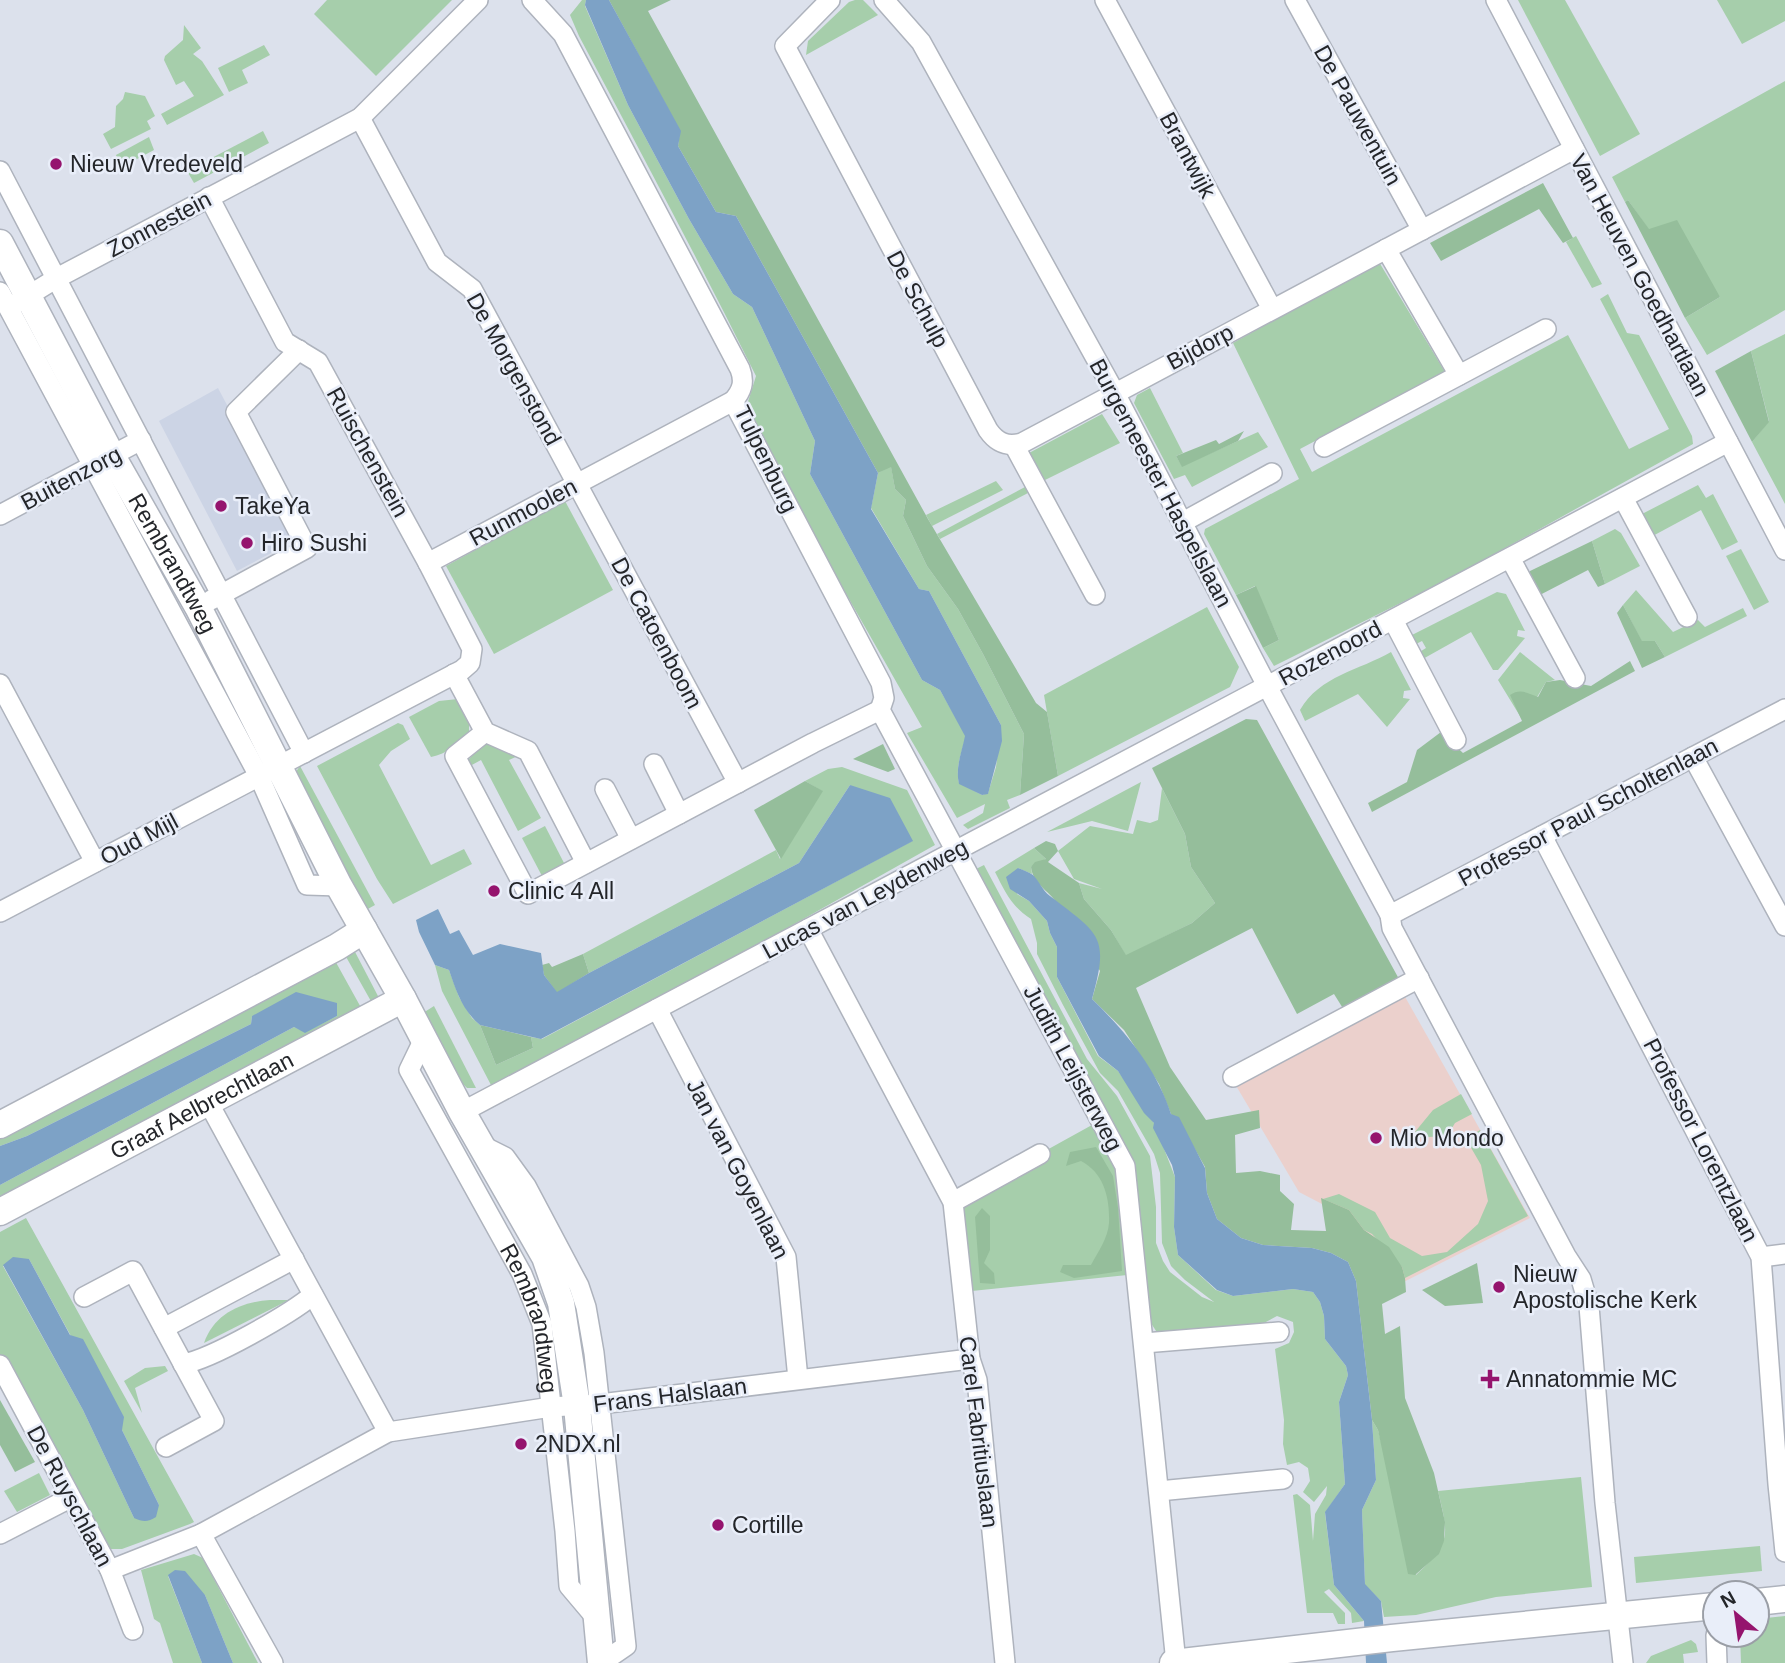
<svg xmlns="http://www.w3.org/2000/svg" width="1785" height="1663" font-family="Arial,sans-serif">
  <style>
    .built { fill: #ccd4e5 }
    .education { fill: #ebd0cc }
    .green { fill: #a6ceab; fill-rule: evenodd }
    .forest { fill: #95be9b }
    .water { fill: #7da2c6 }
    .lines { fill: none; stroke-linecap: round; stroke-linejoin: round }
    .street-casing { stroke: #aeb3bd; stroke-width: 22 }
    .secondary-casing { stroke: #aeb3bd; stroke-width: 29 }
    .street { stroke: #fff; stroke-width: 19 }
    .secondary { stroke: #fff; stroke-width: 26 }
    .poi-dot { fill: #95146e; stroke: #e9eef9; stroke-width: 2.5 }
    .labels { text-anchor: middle; stroke-width: 5; stroke-linejoin: round; paint-order: stroke }
    .street-label { font-size: 23px; fill: #24262a; stroke: #e9eef9 }
    .poi-label { font-size: 23px; fill: #24262a; stroke: #e9eef9; text-anchor: start }
  </style>
  <rect width="100%" height="100%" fill="#dce1ec"/>
  <polygon class="built" points="218,388 298,539 237,571 159,421"/>
  <polygon class="education" points="1404,995 1530,1218 1376,1296 1322,1204 1299,1192 1235,1084"/>
  <g class="green">
    <polygon points="327,0 452,0 376,76 314,14"/>
    <path d="M582 0H586L585 6 628 105 689 219 733 294 752 307 815 441 810 474 922 680 940 690 966 736C962 752 955 767 959 783L982 795 988 793 996 767 1001 725 929 591 919 589 871 508 878 473 891 466 895 489 906 500 903 516 927 566 958 609 983 654 1024 734 1020 795 1007 800 1010 808 968 829 963 825 983 813 985 804 957 818 907 733 922 727 784 485 746 408 756 376C699 261 639 149 579 36L570 15Z"/>
    <polygon points="855,0 863,0 878,15 806,55 808,41 849,2"/>
    <polygon points="1518,0 1565,0 1640,134 1600,156"/>
    <polygon points="1717,0 1785,0 1785,21 1742,44"/>
    <polygon points="184,25 201,48 193,54 202,61 224,95 167,125 161,114 194,96 184,81 176,85 164,60 165,56 183,40"/>
    <polygon points="264,45 270,55 242,70 248,83 229,92 218,68"/>
    <polygon points="1785,81 1785,310 1707,355 1685,318 1720,297 1649,230 1628,200 1625,202 1612,177"/>
    <polygon points="125,92 145,96 155,116 147,121 151,129 111,149 103,134 115,127 116,106 123,99"/>
    <polygon points="263,131 269,143 194,183 187,171"/>
    <polygon points="149,137 154,150 120,168 116,155"/>
    <polygon points="1576,236 1602,284 1592,288 1566,242"/>
    <polygon points="1379,262 1445,372 1300,449 1312,472 1568,335 1629,449 1669,429 1600,299 1608,294 1627,333 1639,335 1692,436 1693,444 1453,577 1274,666 1263,648 1279,640 1255,586 1236,595 1204,534 1205,529 1299,479 1233,343"/>
    <polygon points="1785,334 1785,504 1752,442 1769,421 1751,351"/>
    <polygon points="1150,388 1183,453 1176,456 1182,466 1258,432 1268,447 1192,487 1185,475 1174,479 1134,403 1137,395"/>
    <polygon points="1102,414 1120,443 1043,481 1029,453"/>
    <polygon points="996,481 1003,490 932,526 926,515"/>
    <polygon points="1698,485 1706,498 1713,494 1738,542 1722,550 1701,510 1649,538 1642,514"/>
    <polygon points="1025,487 1028,493 940,539 937,534"/>
    <polygon points="565,501 613,590 494,654 446,566"/>
    <polygon points="1615,529 1621,533 1640,566 1605,584 1592,541"/>
    <polygon points="1741,549 1769,602 1754,610 1726,556"/>
    <polygon points="1636,590 1673,632 1698,620 1705,627 1743,608 1747,616 1665,657 1655,641 1642,642 1623,605"/>
    <polygon points="1497,592 1506,594 1525,631 1518,630 1517,636 1525,638 1498,670 1493,670 1471,632 1421,660 1418,653 1426,648 1422,641 1414,645 1410,636"/>
    <polygon points="1207,607 1239,667 1230,687 1058,776 1044,695"/>
    <path d="M1391 652 1411 690 1404 691 1403 698 1410 699 1387 727 1358 694 1305 721 1300 710C1319 676 1360 670 1391 652Z"/>
    <polygon points="1520,652 1555,680 1546,682 1523,721 1498,680"/>
    <path d="M458 699 469 719V732C458 744 447 754 431 757L409 717 439 701Z"/>
    <polygon points="398,723 403,725 410,739 391,751 379,765 431,865 464,849 472,864 393,904 377,879 317,766"/>
    <polygon points="485,742 520,755 509,760 541,818 518,831 481,760 470,766 468,760"/>
    <polygon points="300,766 375,905 366,910 295,773"/>
    <polygon points="842,767 907,790 935,845 720,966 491,1085 442,991 435,965 449,970 459,997 472,1018 480,1025 496,1065 533,1048 531,1037 542,1039 912,841 850,785 799,863 589,973 583,954 776,850 780,859 822,791 805,781 828,769"/>
    <polygon points="1141,782 1128,831 1092,821 1047,832"/>
    <polygon points="1162,788 1185,834 1191,867 1215,903 1192,923 1126,956 1111,930 1084,899 1079,883 1102,889 1074,879 1058,851 1090,826 1133,834 1137,820 1150,823 1158,820"/>
    <polygon points="545,826 564,863 542,876 522,838"/>
    <path d="M1034 848 1046 859 1031 867 1032 874 1018 868 1017 894 1029 901 1047 921 1050 933 1057 947V977L1098 1056 1118 1071 1154 1123 1175 1177 1174 1227 1178 1255 1216 1290 1233 1296 1293 1289 1313 1292 1320 1302 1324 1316 1325 1339 1346 1366 1348 1375 1339 1402 1345 1484 1325 1513 1334 1585 1364 1621 1352 1623 1351 1613 1329 1589 1324 1592 1345 1613V1624H1338L1333 1613H1307L1293 1495 1297 1494 1310 1505 1313 1541 1315 1514 1326 1495 1327 1486 1314 1502 1303 1492 1310 1481 1308 1468 1299 1462 1287 1465 1283 1444 1284 1420 1275 1349 1289 1343 1294 1332 1293 1322 1277 1316 1264 1323 1158 1334 1149 1320 1145 1279 1101 1106 976 869 984 865 1087 1059 1117 1096 1150 1156 1156 1207V1243L1163 1261 1170 1272 1202 1297 1214 1302 1185 1280 1171 1266 1162 1243 1160 1173 1154 1154 1118 1091 1100 1073 1063 1005 1037 954V943L1031 919C1012 907 1005 892 995 872Z"/>
    <polygon points="354,950 379,998 372,1003 345,955"/>
    <polygon points="333,957 364,1013 0,1204 0,1185 294,1027 305,1032 337,1016 337,1003 252,1016 251,1024 27,1136 0,1146 0,1132"/>
    <polygon points="434,1006 476,1088 467,1088 458,1079 423,1013"/>
    <polygon points="1461,1094 1472,1114 1455,1123 1447,1136 1410,1138 1433,1110"/>
    <polygon points="1101,1120 1122,1158 1137,1274 962,1292 953,1202"/>
    <polygon points="1480,1130 1528,1216 1405,1278 1402,1267 1372,1234 1364,1230 1349,1210 1323,1199 1339,1194 1375,1212 1390,1238 1422,1256 1447,1252 1478,1224 1488,1201 1481,1165 1466,1139"/>
    <path d="M26 1218 194 1522 190 1524 122 1549H106L0 1355V1232ZM29 1259 122 1430 159 1505 134 1518 83 1410 3 1266Z"/>
    <path d="M270 1300H289L204 1343C214 1314 241 1302 270 1300Z"/>
    <polygon points="165,1366 168,1371 135,1388 142,1413 124,1381 145,1368"/>
    <path d="M1372 1420 1378 1430 1416 1575C1451 1542 1449 1537 1438 1491L1581 1477 1592 1587 1496 1597 1416 1615 1384 1617 1381 1601 1365 1585 1362 1510 1376 1480Z"/>
    <polygon points="39,1473 50,1495 17,1512 4,1491"/>
    <polygon points="1760,1546 1762,1571 1636,1583 1634,1557"/>
    <polygon points="194,1554 203,1558 258,1663 233,1663 205,1595 168,1576 202,1663 173,1663 160,1623 154,1619 141,1570"/>
    <polygon points="1785,1616 1785,1663 1741,1663 1740,1635 1757,1635 1757,1619"/>
    <polygon points="1691,1640 1696,1644 1698,1652 1683,1654 1684,1663 1646,1663 1651,1656"/>
  </g>
  <g class="forest">
    <polygon points="609,0 671,0 648,11 928,519 1036,703 1047,712 1058,776 1020,795 1024,734 983,654 958,609 927,566 903,516 906,500 895,489 891,467 878,473 736,216 716,212 678,146 680,131"/>
    <polygon points="1543,183 1573,238 1563,243 1539,209 1441,261 1430,243"/>
    <polygon points="1628,200 1649,229 1677,220 1720,297 1685,318 1625,202"/>
    <polygon points="1751,351 1769,422 1752,442 1715,371"/>
    <polygon points="1244,431 1238,441 1182,467 1176,456 1216,440 1219,444"/>
    <polygon points="1592,541 1605,584 1598,587 1588,570 1536,597 1528,580 1530,571"/>
    <polygon points="1256,586 1279,640 1263,648 1236,595"/>
    <polygon points="1623,605 1642,641 1655,641 1665,657 1642,668 1617,613"/>
    <path d="M1630 661 1635 671 1372 812 1368 803 1407 782 1417 750 1441 732 1463 753 1522 721 1510 695C1520 688 1528 693 1538 697L1546 682 1560 680 1591 686Z"/>
    <path d="M1246 719 1257 720 1399 979 1344 1010 1334 994 1297 1014 1252 928 1136 988 1170 1067 1206 1120 1259 1110 1260 1128 1235 1135 1236 1173 1260 1171 1280 1175V1191L1294 1204 1291 1230 1326 1231 1321 1198 1349 1210 1364 1230 1389 1247 1402 1267 1405 1278 1406 1292 1382 1304 1385 1334 1400 1326 1405 1398 1434 1473 1445 1522 1444 1541 1439 1554 1415 1575 1408 1574 1378 1430 1372 1420 1356 1281 1348 1262 1331 1253 1312 1248 1263 1245 1241 1238 1217 1219 1207 1193 1205 1167 1192 1144 1171 1114 1159 1084 1124 1030 1092 999 1100 971C1086 948 1073 924 1057 903 1048 890 1033 884 1031 867L1035 862 1046 859 1034 848 1046 841 1055 844 1058 851 1048 862 1079 883 1084 899 1111 930 1126 955 1192 923 1215 903 1191 867 1185 834 1152 768Z"/>
    <polygon points="883,744 895,769 888,772 853,759"/>
    <polygon points="805,781 823,791 781,859 754,810"/>
    <polygon points="583,954 589,973 557,993 544,975 542,965 549,963 552,967"/>
    <polygon points="480,1025 531,1037 533,1048 496,1065"/>
    <path d="M1096 1147 1113 1176 1118 1208 1122 1271 1074 1278 1060 1272 1063 1265H1091C1098 1252 1108 1238 1109 1223 1110 1198 1104 1173 1081 1161L1066 1166 1070 1152Z"/>
    <polygon points="982,1208 990,1216 990,1250 984,1263 994,1273 995,1284 980,1283 975,1217"/>
    <polygon points="1477,1263 1483,1303 1445,1306 1422,1290"/>
    <polygon points="0,1400 35,1462 15,1472 0,1445"/>
  </g>
  <g class="water">
    <path d="M586 0H609L681 131 678 146 716 212 736 216 878 473 871 509 919 589 929 591 1001 725 1002 741 988 794 982 795 959 784C955 767 962 752 965 736L940 690 922 680 810 474 815 441 752 307 733 294 689 219 628 105 585 5Z"/>
    <path d="M850 785 890 798 913 841 541 1039 480 1025C463 1011 456 991 449 970L435 965 419 932 416 920 438 909 450 934 459 930 473 955 500 944 541 953 544 975 557 992 589 973 799 863Z"/>
    <path d="M1018 868C1023 870 1029 872 1033 875 1040 882 1042 890 1050 896 1099 934 1110 935 1092 999 1125 1031 1157 1069 1171 1114L1179 1117 1205 1168 1207 1193 1217 1219 1241 1238 1263 1245 1312 1248 1331 1253 1348 1262 1356 1281 1372 1420 1376 1480 1362 1510 1365 1584 1381 1601 1387 1663H1366L1364 1621 1334 1585 1325 1512 1345 1484 1339 1402 1348 1375 1346 1366 1325 1339 1324 1316 1320 1302 1313 1292 1293 1289 1233 1296 1217 1290 1178 1255 1174 1227 1175 1177 1172 1165 1153 1128 1154 1123 1144 1113 1118 1071 1099 1056 1057 977V947L1050 933 1047 921 1029 901 1010 889 1006 877Z"/>
    <polygon points="296,992 337,1003 337,1016 305,1033 294,1027 0,1185 0,1146 27,1136 251,1024 252,1016"/>
    <path d="M13 1257 29 1259 70 1335 83 1339 124 1417 122 1430 159 1505 156 1517C148 1522 143 1522 134 1518L83 1410 3 1265Z"/>
    <polygon points="175,1570 185,1571 205,1595 233,1663 202,1663 168,1575"/>
  </g>
  <g class="lines">
    <defs>
      <g id="street">
        <path d="M532 0 563 34 740 369C745 382 742 391 733 401L881 683 884 698 880 710 1125 1166 1176 1663"/>
        <path d="M830 0 785 46 988 430C997 443 1007 447 1022 443L1574 149"/>
        <polyline points="884,0 921,42 1115,393 1267,686 1390,915 1392,928 1566,1256 1581,1279 1589,1306 1605,1503 1623,1663"/>
        <polyline points="1105,0 1272,309"/>
        <polyline points="1295,0 1422,230"/>
        <polyline points="1496,0 1785,550"/>
        <polyline points="360,118 437,262 472,289 738,783"/>
        <polyline points="0,171 304,753"/>
        <polyline points="209,197 285,342 318,362 428,563"/>
        <polyline points="1386,249 1459,375"/>
        <polyline points="0,292 259,776 307,885 339,886"/>
        <polyline points="18,302 57,278 360,118 478,0"/>
        <polyline points="1014,445 1095,595"/>
        <polyline points="1324,447 1546,329"/>
        <polyline points="1623,498 1687,617"/>
        <polyline points="0,515 141,440"/>
        <polyline points="1183,522 1272,473"/>
        <polyline points="1510,558 1575,678"/>
        <polyline points="211,600 307,548 236,412 299,350"/>
        <polyline points="1393,620 1456,740"/>
        <polyline points="454,674 485,732 528,751 586,863"/>
        <polyline points="0,684 95,862"/>
        <polyline points="485,732 455,756 528,894 813,743 880,710"/>
        <polyline points="1693,757 1785,926"/>
        <polyline points="654,764 679,814"/>
        <polyline points="605,789 631,839"/>
        <polyline points="1542,836 1761,1257 1778,1484 1785,1552"/>
        <polyline points="0,912 462,670 470,663 472,649 428,563 733,401"/>
        <polyline points="1390,915 1785,709"/>
        <polyline points="808,929 953,1202 970,1359 977,1380 1005,1663"/>
        <polyline points="657,1009 786,1257 798,1379"/>
        <path id="s1" d="M424 1039 409 1070 522 1274 542 1324 565 1531 569 1586 596 1618"/>
        <polyline points="1233,1077 1419,978"/>
        <polyline points="208,1102 388,1432"/>
        <polyline points="462,1112 1728,442"/>
        <polyline points="481,1145 505,1157 526,1186 579,1286 586,1307 594,1353 626,1646 601,1663"/>
        <polyline points="953,1202 1040,1154"/>
        <polyline points="1761,1257 1785,1254"/>
        <polyline points="84,1297 133,1271 214,1421 166,1447"/>
        <polyline points="164,1328 294,1259"/>
        <polyline points="1144,1343 1279,1332"/>
        <path d="M183 1364C212 1359 290 1314 313 1295"/>
        <polyline points="0,1365 110,1570 133,1630"/>
        <polyline points="1159,1491 1283,1479"/>
        <polyline points="0,1534 70,1498"/>
        <polyline points="201,1534 273,1663"/>
        <polyline points="110,1570 201,1534 388,1432 551,1407 600,1404 970,1359"/>
        <polyline points="1716,1635 1717,1663"/>
      </g>
      <g id="secondary">
        <path id="s2" d="M0 243 112 456 198 607 339 886 403 999 462 1112 545 1257 561 1303 577 1406 601 1663"/>
        <polyline points="0,1125 337,947 364,930"/>
        <path id="s3" d="M0 1212 403 999"/>
        <polyline points="1757,1602 1785,1599"/>
        <polyline points="1173,1663 1392,1638 1715,1606"/>
      </g>
    </defs>
    <use href="#street" class="street-casing"/>
    <use href="#secondary" class="secondary-casing"/>
    <use href="#street" class="street"/>
    <use href="#secondary" class="secondary"/>
  </g>
  <g class="poi-dot">
    <circle cx="56" cy="164" r="7"/>
    <circle cx="221" cy="506" r="7"/>
    <circle cx="247" cy="543" r="7"/>
    <circle cx="494" cy="891" r="7"/>
    <circle cx="1376" cy="1138" r="7"/>
    <circle cx="1499" cy="1287" r="7"/>
    <path d="M1486.5 1368.5h7v7h7v7h-7v7h-7v-7h-7v-7h7z"/>
    <circle cx="521" cy="1444" r="7"/>
    <circle cx="718" cy="1525" r="7"/>
  </g>
  <g class="labels">
    <g class="street-label">
      <text transform="translate(1358 115) rotate(61)" y="8">De Pauwentuin</text>
      <text transform="translate(1188 155) rotate(62)" y="8">Brantwijk</text>
      <text transform="translate(159 224) rotate(-28)" y="8">Zonnestein</text>
      <text transform="translate(1640 275) rotate(62)" y="8">Van Heuven Goedhartlaan</text>
      <text transform="translate(918 299) rotate(62)" y="8">De Schulp</text>
      <text transform="translate(1200 347) rotate(-28)" y="8">Bijdorp</text>
      <text transform="translate(514 369) rotate(61)" y="8">De Morgenstond</text>
      <text transform="translate(368 452) rotate(61)" y="8">Ruischenstein</text>
      <text transform="translate(766 459) rotate(64)" y="8">Tulpenburg</text>
      <text transform="translate(71 478) rotate(-28)" y="8">Buitenzorg</text>
      <text transform="translate(1161 483) rotate(62)" y="8">Burgemeester Haspelslaan</text>
      <text transform="translate(523 512) rotate(-28)" y="8">Runmoolen</text>
      <text dy="8" stroke="none"><textPath href="#s2" startOffset="364">Rembrandtweg</textPath></text>
      <text transform="translate(657 633) rotate(62)" y="8">De Catoenboom</text>
      <text transform="translate(1330 653) rotate(-28)" y="8">Rozenoord</text>
      <text transform="translate(1588 812) rotate(-28)" y="8">Professor Paul Scholtenlaan</text>
      <text transform="translate(139 839) rotate(-28)" y="8">Oud Mijl</text>
      <text transform="translate(865 899) rotate(-28)" y="8">Lucas van Leydenweg</text>
      <text transform="translate(1073 1068) rotate(62)" y="8">Judith Leijsterweg</text>
      <text dy="8" stroke="none"><textPath href="#s3" startOffset="228">Graaf Aelbrechtlaan</textPath></text>
      <text transform="translate(1701 1140) rotate(63)" y="8">Professor Lorentzlaan</text>
      <text transform="translate(738 1169) rotate(63)" y="8">Jan van Goyenlaan</text>
      <text dy="8" stroke="none"><textPath href="#s1" startOffset="313">Rembrandtweg</textPath></text>
      <text transform="translate(670 1395) rotate(-7)" y="8">Frans Halslaan</text>
      <text transform="translate(979 1432) rotate(83)" y="8">Carel Fabritiuslaan</text>
      <text transform="translate(70 1496) rotate(62)" y="8">De Ruyschlaan</text>
    </g>
    <g class="poi-label">
      <text x="70" y="172">Nieuw Vredeveld</text>
      <text x="235" y="514">TakeYa</text>
      <text x="261" y="551">Hiro Sushi</text>
      <text x="508" y="899">Clinic 4 All</text>
      <text x="1390" y="1146">Mio Mondo</text>
      <text x="1513" y="1282">Nieuw<tspan x="1513" dy="26">Apostolische Kerk</tspan></text>
      <text x="1506" y="1387">Annatommie MC</text>
      <text x="535" y="1452">2NDX.nl</text>
      <text x="732" y="1533">Cortille</text>
    </g>
  </g>
  <g transform="translate(1736 1614) rotate(331)"><circle r="33" fill="#e9eef9" stroke="#9a9ea6" stroke-width="2"/>
  <path d="M0-5L12 26L0 18L-12 26Z" fill="#95146e"/>
  <text y="-10" font-size="19" font-weight="bold" text-anchor="middle" fill="#24262a">N</text>
  </g>
</svg>
